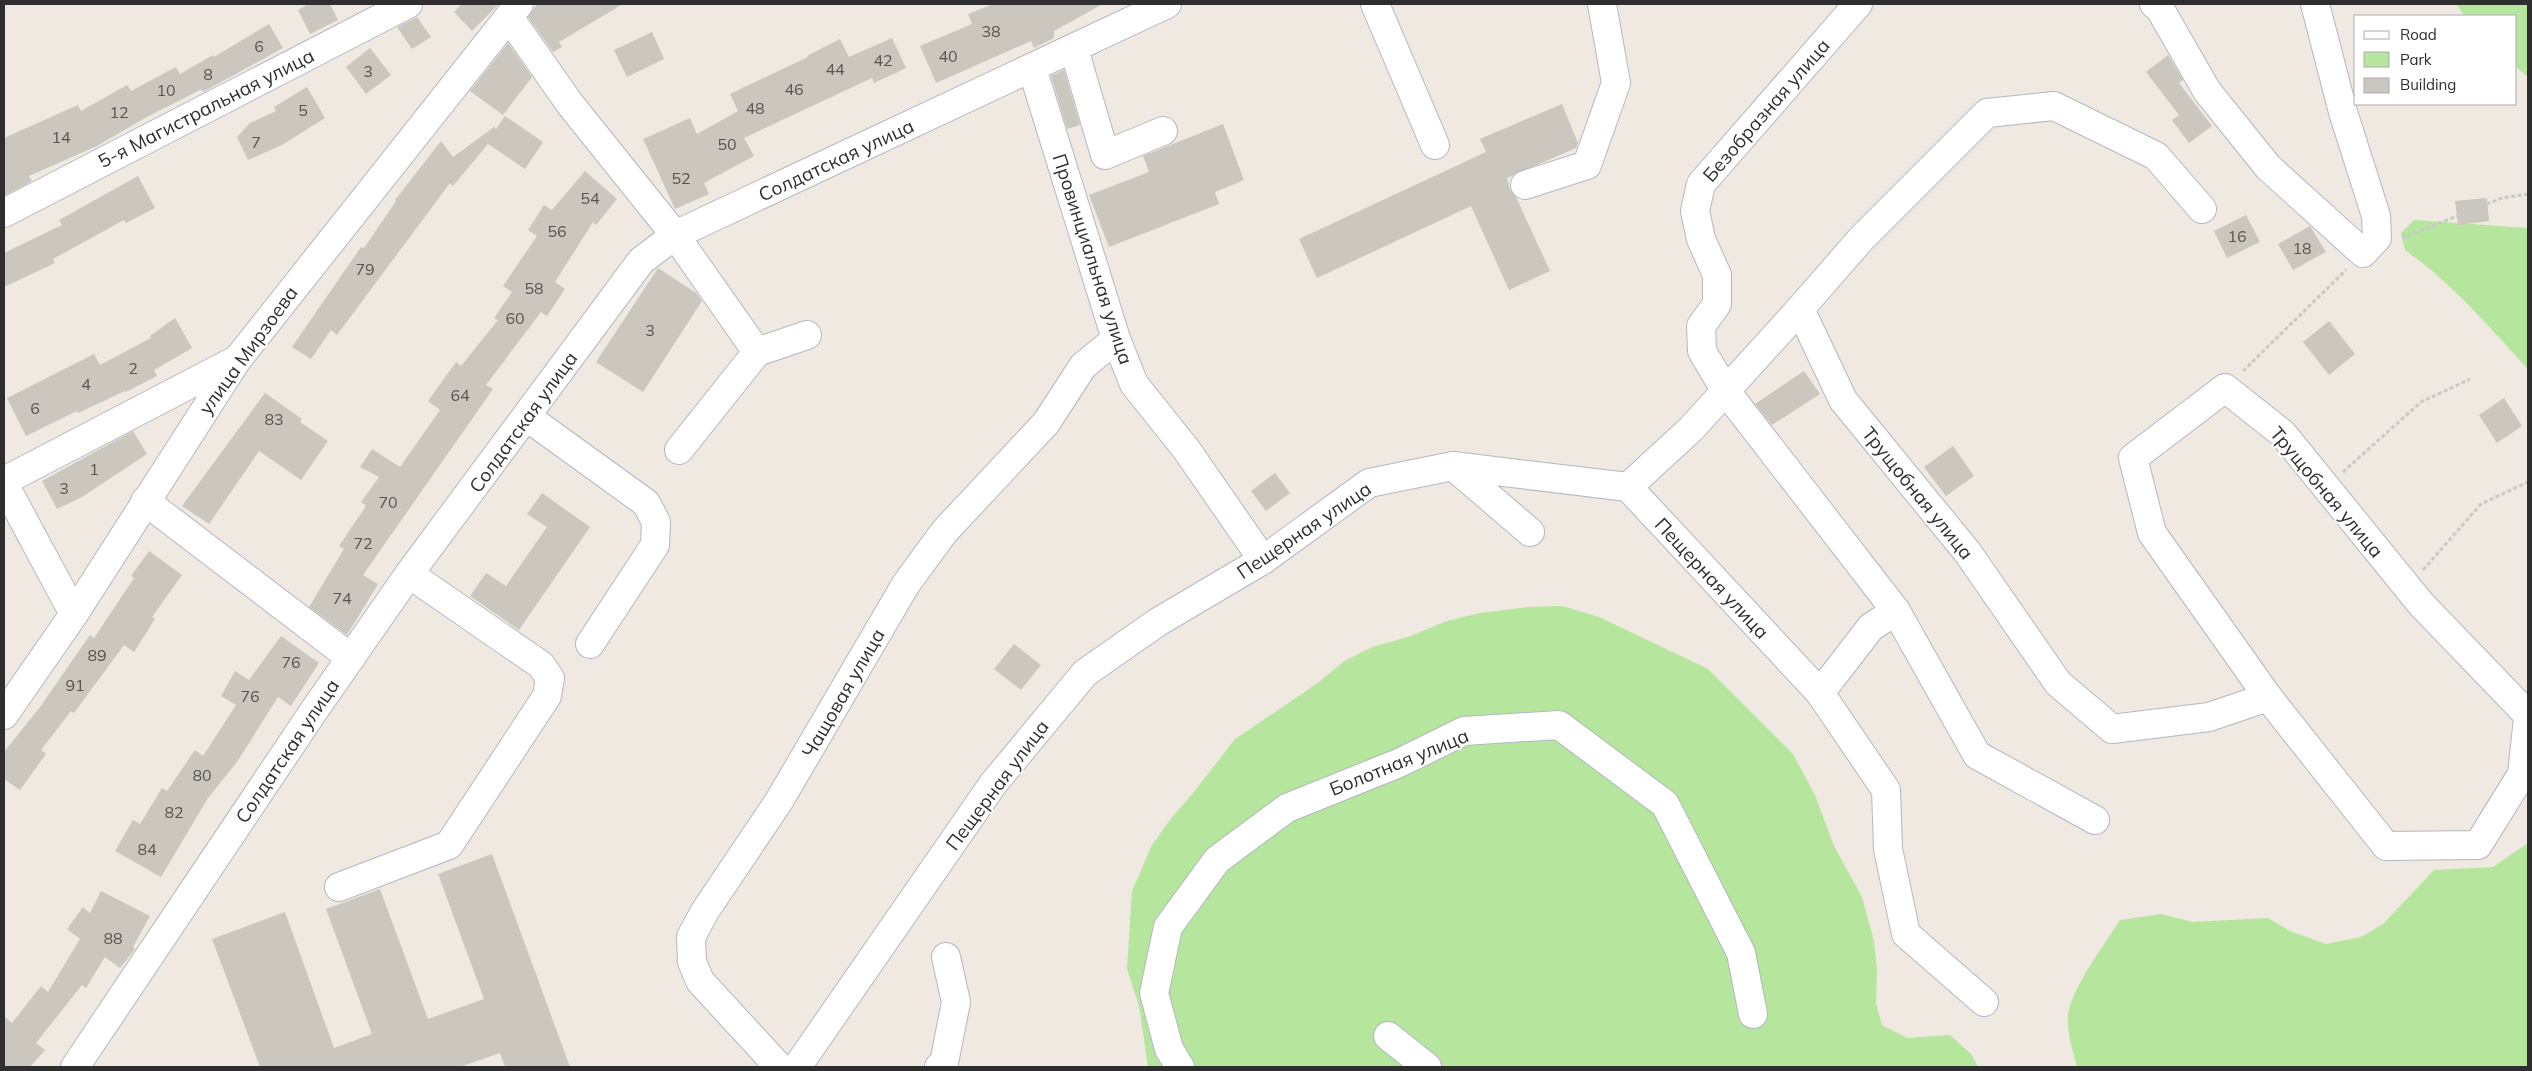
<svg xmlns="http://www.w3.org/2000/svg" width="2532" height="1071" font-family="Mulish,sans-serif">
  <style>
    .green { fill: #b6e59e }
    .building { fill: #cbc7bf }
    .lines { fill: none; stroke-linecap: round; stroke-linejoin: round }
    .minor-casing { stroke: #b4b7c1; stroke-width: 30 }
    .path { stroke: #c9c9c9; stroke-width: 3; stroke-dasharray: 4 2.5; stroke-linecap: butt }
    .minor { stroke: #fff; stroke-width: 28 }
    .labels { text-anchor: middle; stroke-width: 4; stroke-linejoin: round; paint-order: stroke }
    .number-label { font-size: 16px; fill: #555452 }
    .street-label { font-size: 19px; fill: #2e2e2e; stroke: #fff }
  </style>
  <rect width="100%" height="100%" fill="#efe9e1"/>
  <g class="green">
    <polygon points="2456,4 2528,4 2528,77 2516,67 2516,16 2465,16"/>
    <path d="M2414 220 2528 228V369C2489 327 2452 283 2405 250L2401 233Z"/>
    <polygon points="1562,606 1599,617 1708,669 1793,754 1815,795 1834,846 1862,897 1874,941 1877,970 1876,1003 1882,1025 1907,1038 1950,1035 1972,1055 1978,1067 1148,1067 1139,1006 1127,969 1132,891 1151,847 1169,821 1194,792 1235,739 1315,685 1346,660 1372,647 1408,637 1447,621 1480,613 1527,607"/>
    <path d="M2528 843V1067H2077C2073 1051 2067 1035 2068 1018 2068 992 2106 943 2120 920L2161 914 2193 922 2268 918 2290 931 2326 944 2361 937 2383 924 2434 870 2493 867Z"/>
  </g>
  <g class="building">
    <polygon points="309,4 330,4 338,20 310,34 298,10"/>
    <polygon points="462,4 499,4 472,31 454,12"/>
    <polygon points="537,4 623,4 559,42 562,47 553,52 528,17"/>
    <polygon points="993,4 1103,4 1054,31 1054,38 1034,48 1031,41 936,83 920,46 972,24 968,14"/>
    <polygon points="417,17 431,37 412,49 397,27"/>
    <polygon points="269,24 283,48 203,92 202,89 145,118 97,146 29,176 32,181 4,196 4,138 78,105 81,111 127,85 131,91 176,67 180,74 213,55 214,57"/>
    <polygon points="652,32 664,59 627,77 614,50"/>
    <polygon points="892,38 906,68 874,83 872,78 744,138 754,156 704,183 709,194 675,209 643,139 690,118 697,134 738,111 730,94 808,57 807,56 840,39 849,57"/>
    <polygon points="508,43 532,77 503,115 470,91"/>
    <polygon points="370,48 391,75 366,94 346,67"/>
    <polygon points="2168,55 2183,80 2179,83 2212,126 2189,143 2172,120 2179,115 2146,72"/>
    <polygon points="1064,70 1080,125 1067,129 1051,76"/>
    <polygon points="307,87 325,118 282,145 248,160 237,137 250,123 276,111 274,107"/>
    <polygon points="1562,104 1578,143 1576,148 1507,178 1510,190 1516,197 1550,271 1509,290 1471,206 1317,278 1299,239 1486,152 1480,139"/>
    <polygon points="505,116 543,142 525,169 488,144 453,186 450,183 337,335 331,330 311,359 292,347 361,247 364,248 396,201 395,200 441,141 453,157 494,127 496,129"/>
    <polygon points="1223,124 1244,180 1215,192 1219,204 1109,247 1089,195 1149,172 1143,156"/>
    <polygon points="585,171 617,199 596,225 593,222 555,282 565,289 547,316 541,312 486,385 493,389 363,575 378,584 347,635 309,607 344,549 339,546 366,506 361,502 379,477 360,467 372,449 400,467 440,410 428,401 456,362 461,366 498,320 494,318 512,292 503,286 537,236 528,230 544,205 552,210"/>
    <polygon points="138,176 155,208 126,223 124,220 53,259 55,263 4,287 4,253 62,225 59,220"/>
    <polygon points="2487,198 2489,221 2458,225 2455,201"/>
    <polygon points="2246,215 2260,242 2227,258 2214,231"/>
    <polygon points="2310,226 2326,252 2293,270 2278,244"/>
    <polygon points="658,268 696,293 702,301 643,392 596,362"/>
    <polygon points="175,318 192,348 154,370 157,376 126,392 125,391 78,413 77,411 26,436 7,398 94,354 100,365 151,338 150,336"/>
    <polygon points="2329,321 2355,354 2329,375 2303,342"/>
    <polygon points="1804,371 1820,394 1772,425 1755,404"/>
    <polygon points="265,393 302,419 300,422 328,441 301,480 259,451 209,524 182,506"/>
    <polygon points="2504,398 2522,426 2497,443 2479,415"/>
    <polygon points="133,431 147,454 82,497 57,509 42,481"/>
    <polygon points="1953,446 1974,476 1946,496 1924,467"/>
    <polygon points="1275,473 1290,493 1266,511 1251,491"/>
    <polygon points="542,493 590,527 519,630 470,596 486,573 506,586 547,527 527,514"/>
    <polygon points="149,551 182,575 152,617 155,619 134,652 124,645 74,713 71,711 41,750 46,754 20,790 4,779 4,752 40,707 90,635 94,638 134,578 131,576"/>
    <polygon points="281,636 319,663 291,706 278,697 237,762 208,798 161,877 115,851 133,820 140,824 162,788 167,791 195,750 203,756 236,705 221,696 235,671 249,680"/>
    <polygon points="1014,644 1041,665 1021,690 994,669"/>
    <polygon points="492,854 570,1067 505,1067 500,1053 460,1067 260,1067 212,939 285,912 334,1048 372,1034 326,909 380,889 428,1019 484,999 438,874"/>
    <polygon points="101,891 150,916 133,947 135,949 120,968 105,957 86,988 82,985 36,1043 45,1050 30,1067 4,1067 4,1016 12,1023 41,986 48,992 80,939 67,929 83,907 90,913"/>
  </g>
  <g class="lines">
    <defs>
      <g id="minor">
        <polyline points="1375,4 1435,145"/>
        <polyline points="2154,4 2160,9 2207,91 2268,167 2363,253 2377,238 2376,216 2343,112 2315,4"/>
        <polyline points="509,17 570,104 675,235 757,352 679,450"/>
        <polyline points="1074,49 1105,155 1163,131"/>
        <polyline points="1032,68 1116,339 1134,384 1186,449 1263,560"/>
        <polyline points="1525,185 1587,165 1616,83 1602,4"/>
        <polyline points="4,213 408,4"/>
        <polyline points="1800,309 1861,239 1987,113 2054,106 2156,156 2202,209"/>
        <polyline points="757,352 807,335"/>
        <polyline points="527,417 646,503 656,522 655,545 590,644"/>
        <polyline points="1453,466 1530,532"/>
        <polyline points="4,481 236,360"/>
        <polyline points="4,484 74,614"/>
        <polyline points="1628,487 1691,429 1800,309 1843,400 1968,553 2058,683 2112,729 2209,717 2268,697"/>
        <polyline points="145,501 351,658"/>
        <polyline points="1896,611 1977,755 2095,820"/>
        <polyline points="1820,693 1871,627 1896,611 1725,390 1702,351 1701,326 1717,304 1717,275 1701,239 1695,211 1701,184 1858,4"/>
        <polyline points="4,715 74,614 237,360 519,4"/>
        <polyline points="2528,715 2421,604 2283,434 2225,388 2133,458 2152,533 2268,697 2386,846 2478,845 2522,774 2528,718"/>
        <polyline points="339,887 449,845 547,696 550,678 541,665 409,574"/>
        <polyline points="1388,1036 1427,1067"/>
        <polyline points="75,1067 313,712 409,574 641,261 675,235 1167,4"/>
        <polyline points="779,1067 700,981 692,962 691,937 705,911 779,801 906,584 944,532 1046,423 1083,366 1116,339"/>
        <polyline points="797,1067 993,784 1085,673 1158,622 1263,560 1369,483 1453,466 1628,487 1820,693 1886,790 1888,849 1906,934 1984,1002"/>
        <polyline points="939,1067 944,1063 956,1002 946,957"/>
        <polyline points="1180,1067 1169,1049 1154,993 1168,927 1217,860 1287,808 1399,763 1464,731 1559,725 1665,804 1741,953 1753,1014"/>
      </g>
    </defs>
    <use href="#minor" class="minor-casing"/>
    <g class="path">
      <polyline points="2402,238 2502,198 2528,194"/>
      <polyline points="2243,371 2346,270"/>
      <polyline points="2343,472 2421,402 2470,379"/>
      <polyline points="2423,570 2481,504 2528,482"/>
    </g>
    <use href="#minor" class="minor"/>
  </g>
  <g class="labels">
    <g class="number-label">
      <text x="991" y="37">38</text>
      <text x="259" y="52">6</text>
      <text x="948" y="62">40</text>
      <text x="883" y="66">42</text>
      <text x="835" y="75">44</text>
      <text x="368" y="77">3</text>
      <text x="208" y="80">8</text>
      <text x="794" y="95">46</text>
      <text x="166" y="96">10</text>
      <text x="755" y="114">48</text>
      <text x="303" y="116">5</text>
      <text x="119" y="118">12</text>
      <text x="61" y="143">14</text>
      <text x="256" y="148">7</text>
      <text x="727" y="150">50</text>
      <text x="681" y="184">52</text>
      <text x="590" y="204">54</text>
      <text x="557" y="237">56</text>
      <text x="2237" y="242">16</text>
      <text x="2302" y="254">18</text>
      <text x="365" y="275">79</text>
      <text x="534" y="294">58</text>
      <text x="515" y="324">60</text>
      <text x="650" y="336">3</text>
      <text x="133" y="374">2</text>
      <text x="86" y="390">4</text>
      <text x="460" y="401">64</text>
      <text x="35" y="414">6</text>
      <text x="274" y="425">83</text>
      <text x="94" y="475">1</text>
      <text x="64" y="494">3</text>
      <text x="388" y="508">70</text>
      <text x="363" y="549">72</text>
      <text x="342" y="604">74</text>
      <text x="97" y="661">89</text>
      <text x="291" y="668">76</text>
      <text x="75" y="691">91</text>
      <text x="250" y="702">76</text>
      <text x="202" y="781">80</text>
      <text x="174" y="818">82</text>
      <text x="147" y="855">84</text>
      <text x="113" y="944">88</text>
    </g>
    <g class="street-label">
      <text transform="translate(206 108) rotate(-27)" y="7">5-я Магистральная улица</text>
      <text transform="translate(1766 110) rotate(-49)" y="7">Безобразная улица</text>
      <text transform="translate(836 160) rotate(-25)" y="7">Солдатская улица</text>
      <text transform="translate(1093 259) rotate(72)" y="7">Провинциальная улица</text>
      <text transform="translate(248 350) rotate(-54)" y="7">улица Мирзоева</text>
      <text transform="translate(523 422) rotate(-54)" y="7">Солдатская улица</text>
      <text transform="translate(2327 492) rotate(50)" y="7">Трущобная улица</text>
      <text transform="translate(1918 493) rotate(51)" y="7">Трущобная улица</text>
      <text transform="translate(1304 530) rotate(-34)" y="7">Пещерная улица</text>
      <text transform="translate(1712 578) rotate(47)" y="7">Пещерная улица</text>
      <text transform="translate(843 693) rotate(-60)" y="7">Чащовая улица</text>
      <text transform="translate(287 751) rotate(-56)" y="7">Солдатская улица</text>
      <text transform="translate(1399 762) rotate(-22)" y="7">Болотная улица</text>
      <text transform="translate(997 785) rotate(-53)" y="7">Пещерная улица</text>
    </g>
  </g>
  <rect width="2532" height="1071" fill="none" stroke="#2e2e2e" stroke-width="10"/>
  <rect x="2354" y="15" width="162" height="90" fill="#ffffff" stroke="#ababab"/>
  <rect x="2364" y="31" width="25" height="8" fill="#ffffff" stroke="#ababab"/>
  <text x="2400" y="40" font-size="15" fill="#2e2e2e">Road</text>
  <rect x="2364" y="52" width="25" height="15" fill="#b6e59e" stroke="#ababab"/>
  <text x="2400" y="65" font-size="15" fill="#2e2e2e">Park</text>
  <rect x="2364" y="78" width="25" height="15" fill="#cbc7bf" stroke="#ababab"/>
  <text x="2400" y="90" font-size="15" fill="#2e2e2e">Building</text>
</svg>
